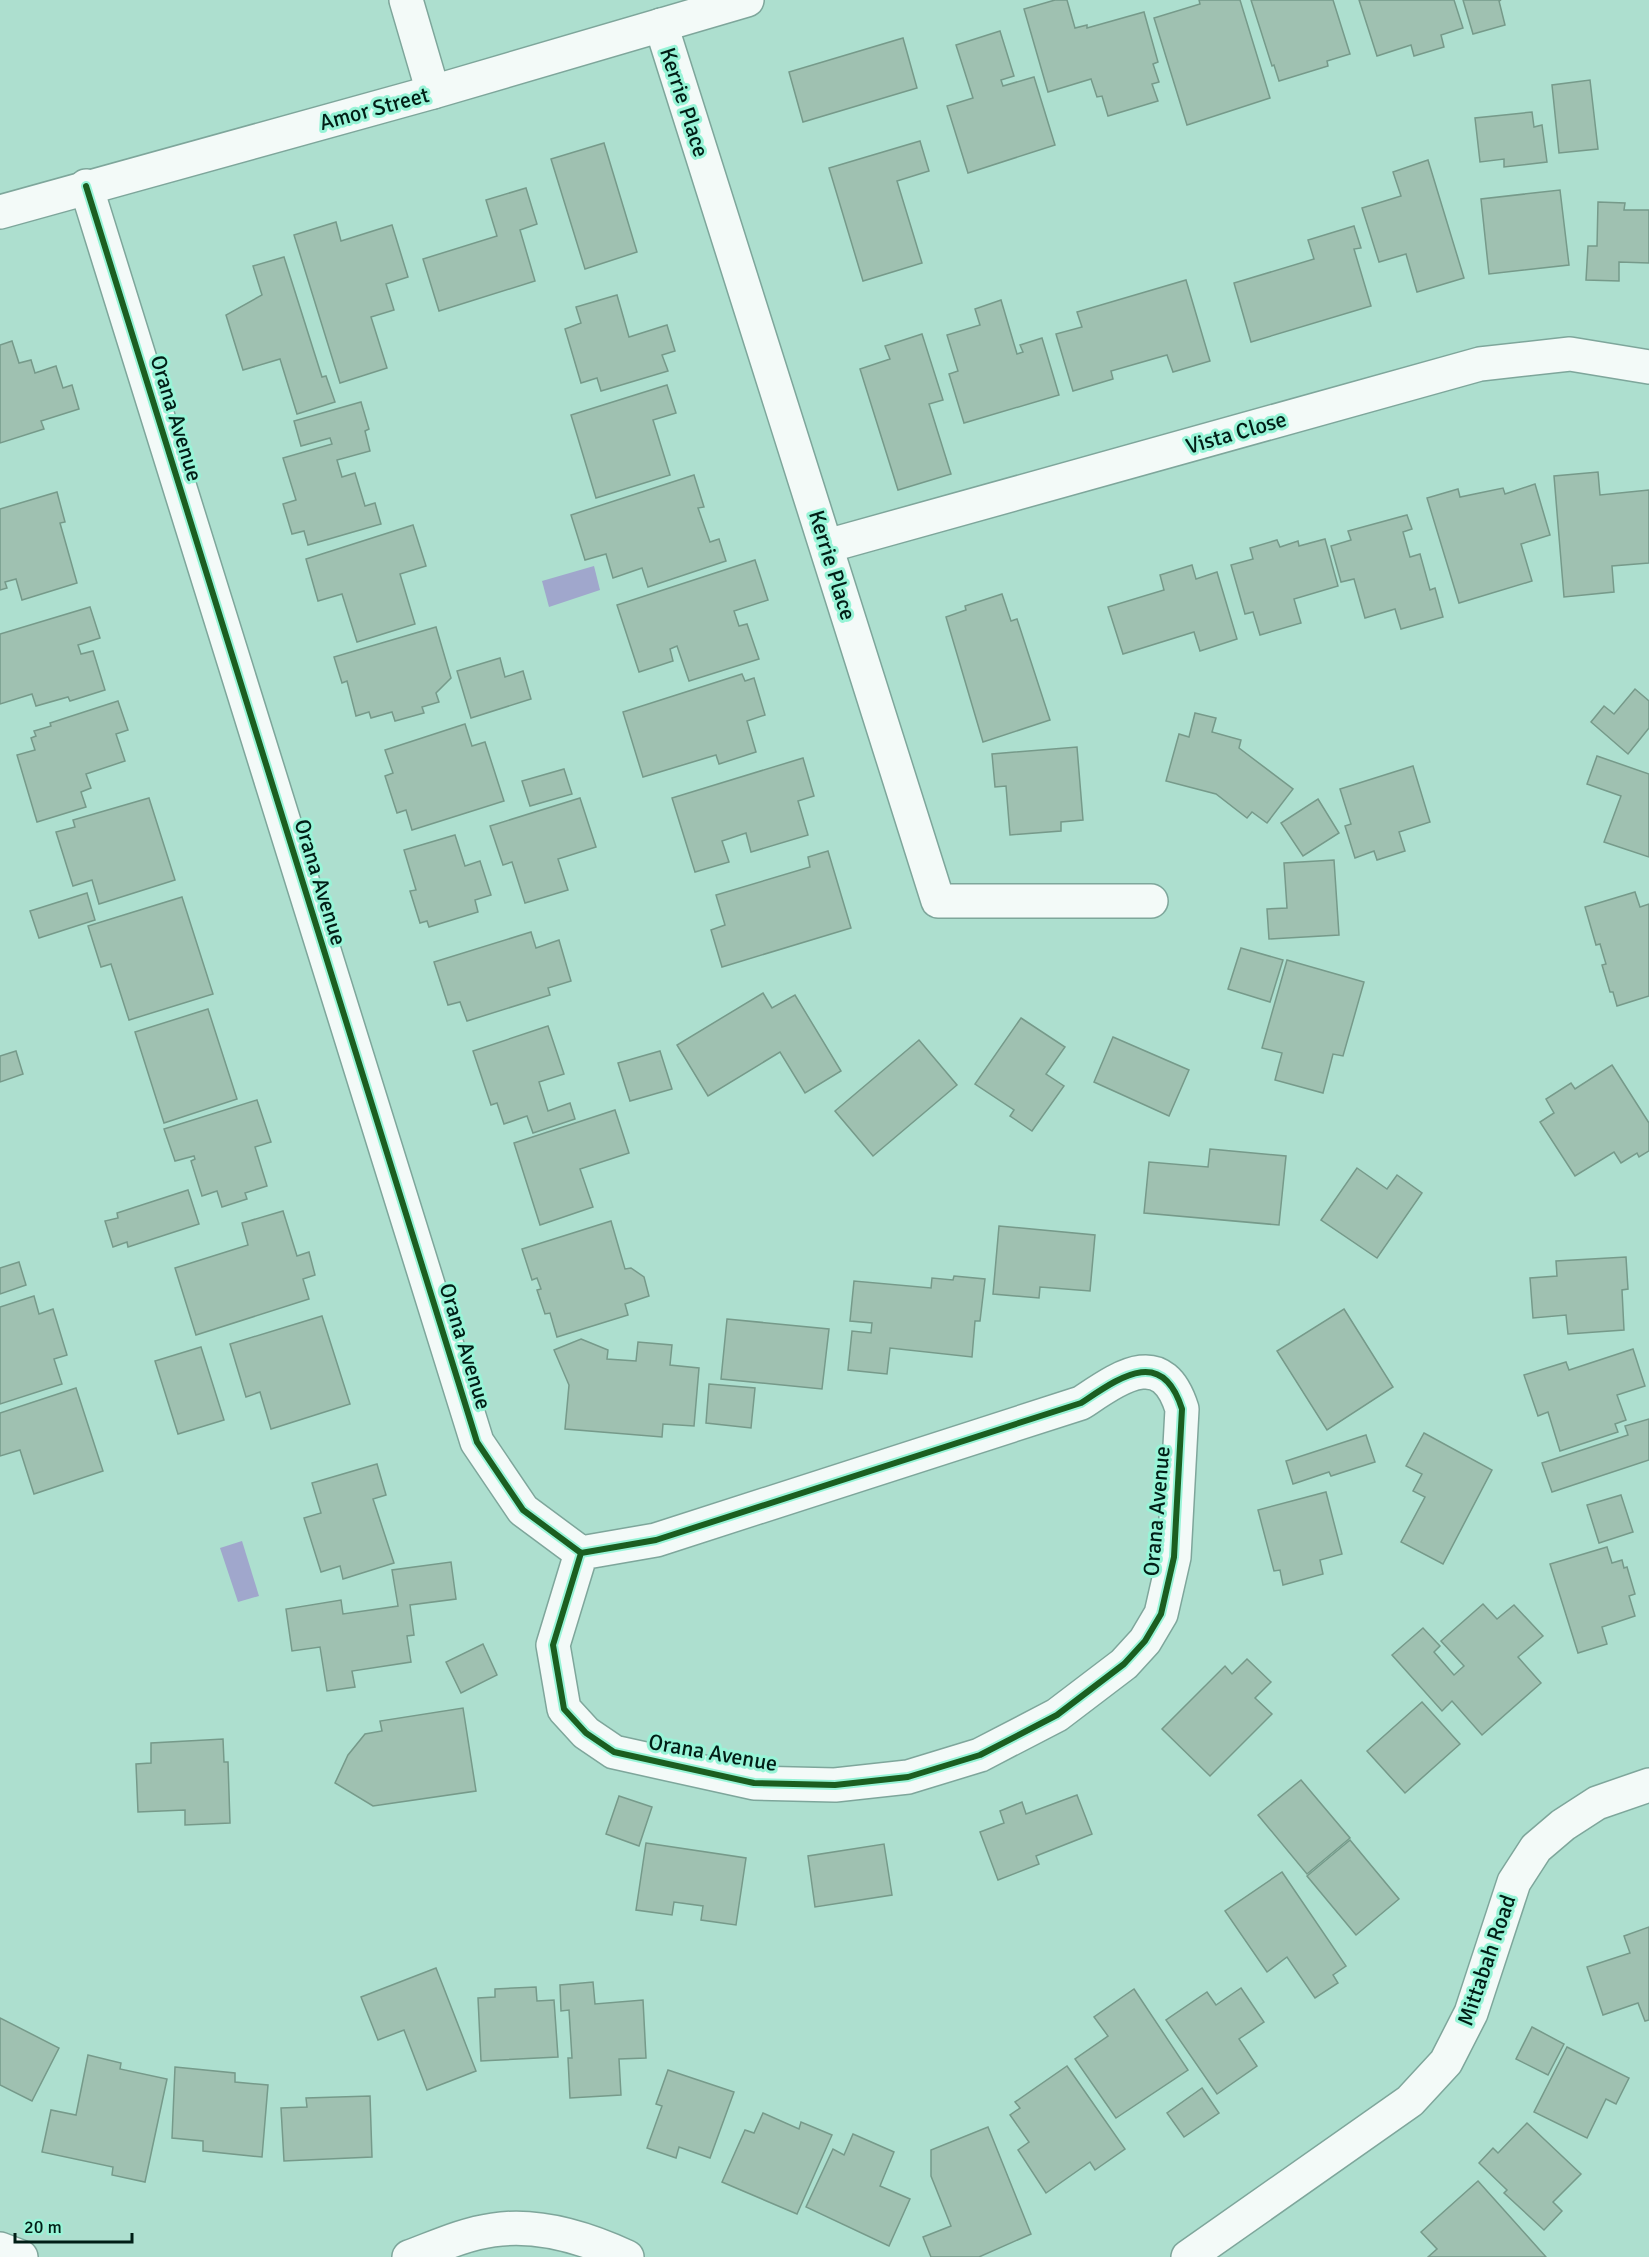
<svg xmlns="http://www.w3.org/2000/svg" width="1649" height="2257" font-family="Signika,sans-serif">
  <style>
    .water { fill: #a0a7cc }
    .building { fill: #9fc1b1; stroke: #769a8a; stroke-width: 1.5 }
    .lines { fill: none; stroke-linecap: round; stroke-linejoin: round }
    .street-casing { stroke: #7ea69b; stroke-width: 36 }
    .street { stroke: #f3faf8; stroke-width: 33 }
    .cycleway-casing { stroke: #98f4d7; stroke-width: 10 }
    .cycleway { stroke: #1b5e20; stroke-width: 6 }
    .labels { text-anchor: middle; stroke-width: 6; stroke-linejoin: round; paint-order: stroke }
    .street-label { font-size: 22px; fill: #011e16; stroke: #98f4d7 }
  </style>
  <rect width="100%" height="100%" fill="#addfcf"/>
  <g class="water">
    <polygon points="594,566 600,590 549,607 542,581"/>
    <polygon points="242,1541 259,1596 238,1602 220,1548"/>
  </g>
  <g class="building">
    <polygon points="1055,0 1067,0 1075,28 1087,25 1087,28 1144,12 1158,62 1153,64 1159,82 1152,84 1158,101 1108,116 1102,96 1097,97 1091,79 1048,92 1024,9"/>
    <polygon points="1199,0 1240,0 1270,98 1187,125 1154,18 1200,4"/>
    <polygon points="1251,0 1333,0 1350,54 1327,61 1328,66 1279,81 1274,65 1272,66"/>
    <polygon points="1359,0 1454,0 1463,28 1441,35 1444,47 1414,56 1411,45 1377,56"/>
    <polygon points="1463,0 1501,0 1499,1 1505,25 1473,34"/>
    <polygon points="1000,31 1014,76 1001,80 1003,86 1034,77 1055,145 968,173 947,106 973,98 956,45"/>
    <polygon points="903,38 917,88 803,122 789,72"/>
    <polygon points="1590,80 1598,149 1559,153 1552,85"/>
    <polygon points="1532,112 1534,127 1542,125 1547,162 1504,167 1504,159 1480,162 1475,118"/>
    <polygon points="920,141 929,171 897,181 922,263 863,281 829,168"/>
    <polygon points="604,143 637,252 585,269 551,159"/>
    <polygon points="1428,160 1464,278 1417,292 1406,254 1379,262 1362,208 1401,196 1393,172"/>
    <polygon points="526,188 537,224 520,230 535,281 439,311 423,259 497,236 486,200"/>
    <polygon points="1560,190 1569,265 1489,274 1481,199"/>
    <polygon points="1598,202 1625,203 1624,210 1649,210 1649,263 1619,262 1619,281 1586,280 1588,246 1597,246"/>
    <polygon points="336,222 341,241 392,225 408,277 386,284 394,310 371,317 387,368 340,383 294,235"/>
    <polygon points="1354,226 1361,248 1354,249 1371,306 1251,342 1234,283 1314,259 1308,240"/>
    <polygon points="284,257 322,377 326,376 335,402 297,414 280,359 243,370 226,315 262,295 253,266"/>
    <polygon points="1186,280 1210,361 1173,372 1167,355 1111,371 1113,379 1073,391 1056,334 1082,327 1077,312"/>
    <polygon points="617,295 629,337 667,325 675,351 662,355 668,371 601,391 597,378 581,383 565,329 581,323 576,307"/>
    <polygon points="1001,300 1017,354 1023,352 1020,345 1042,338 1059,395 964,423 949,374 958,371 947,335 980,325 975,309"/>
    <polygon points="922,334 943,400 929,404 951,474 898,490 860,369 890,359 885,346"/>
    <polygon points="12,341 19,363 31,360 35,373 56,366 63,388 72,385 79,409 41,421 44,429 0,443 0,345"/>
    <polygon points="667,385 676,413 653,420 670,475 596,498 571,415"/>
    <polygon points="361,402 369,429 365,431 370,451 337,460 342,477 355,473 365,506 375,503 381,524 308,545 304,531 292,534 283,504 296,500 283,458 332,444 330,438 301,446 294,421"/>
    <polygon points="1598,472 1600,495 1649,490 1649,563 1612,566 1614,592 1564,597 1554,476"/>
    <polygon points="694,475 704,507 698,508 710,542 719,539 726,561 648,587 642,568 613,578 606,554 585,560 571,515"/>
    <polygon points="1535,484 1550,535 1521,544 1532,581 1459,603 1427,498 1458,489 1460,497 1503,488 1505,494"/>
    <polygon points="57,492 65,522 60,523 77,583 22,600 16,579 5,582 7,588 0,590 0,509"/>
    <polygon points="1407,515 1412,529 1403,532 1410,557 1420,554 1430,590 1435,588 1443,617 1401,629 1395,609 1365,618 1354,579 1341,582 1331,546 1351,540 1348,531"/>
    <polygon points="413,525 426,566 400,574 415,624 357,642 342,594 318,601 306,559"/>
    <polygon points="1325,539 1338,586 1294,599 1301,623 1260,635 1253,612 1245,614 1231,565 1253,559 1250,548 1277,540 1280,547 1298,541 1299,546"/>
    <polygon points="755,560 768,600 734,611 739,626 747,624 759,659 689,681 677,646 670,649 673,661 639,672 617,605"/>
    <polygon points="1192,565 1196,579 1217,572 1237,639 1200,651 1194,632 1123,654 1108,607 1164,590 1160,575"/>
    <polygon points="1002,594 1011,621 1017,619 1050,720 983,742 946,617 966,610 965,606"/>
    <polygon points="90,607 100,638 78,645 81,654 93,651 105,690 70,701 68,697 36,706 32,694 0,704 0,634"/>
    <polygon points="436,627 451,678 436,693 439,702 422,707 424,713 395,721 392,712 371,718 369,712 356,716 347,681 342,683 334,657"/>
    <polygon points="500,658 505,677 523,671 531,699 471,718 457,671"/>
    <polygon points="742,674 745,681 754,678 765,715 747,721 756,752 719,764 716,755 643,777 623,712"/>
    <polygon points="1635,689 1649,701 1649,728 1628,754 1591,722 1604,706 1614,714"/>
    <polygon points="118,701 128,730 116,734 125,761 86,774 91,788 81,792 86,807 37,822 17,755 35,750 31,738 36,736 34,731 51,726 50,723"/>
    <polygon points="1195,713 1216,718 1212,732 1241,740 1239,748 1293,789 1267,823 1252,812 1247,818 1216,794 1166,781 1179,734 1189,737"/>
    <polygon points="465,724 472,746 485,742 504,801 412,830 406,810 397,813 385,776 393,773 385,750"/>
    <polygon points="1077,747 1083,820 1061,822 1061,831 1010,835 1006,786 995,787 992,754"/>
    <polygon points="1597,756 1649,774 1649,857 1604,842 1621,796 1587,784"/>
    <polygon points="803,758 814,796 798,801 808,835 751,852 746,833 722,841 729,862 695,872 672,798"/>
    <polygon points="1413,766 1430,822 1399,832 1405,851 1377,860 1374,851 1355,858 1345,826 1351,824 1340,789"/>
    <polygon points="564,769 572,794 530,806 522,781"/>
    <polygon points="149,798 175,880 99,904 92,880 73,886 56,832 75,827 73,820"/>
    <polygon points="580,798 596,847 558,859 568,890 525,903 512,862 503,865 490,826"/>
    <polygon points="1318,799 1339,833 1303,856 1281,823"/>
    <polygon points="455,835 465,866 480,861 491,895 475,900 478,912 429,927 427,921 420,923 410,891 416,890 404,850"/>
    <polygon points="828,851 851,928 722,967 711,930 725,925 716,895 810,867 808,857"/>
    <polygon points="1334,860 1339,935 1269,939 1267,909 1287,908 1284,863"/>
    <polygon points="1635,892 1640,907 1649,904 1649,996 1617,1006 1613,992 1610,992 1602,965 1606,964 1600,944 1596,945 1585,907"/>
    <polygon points="87,893 95,920 39,938 30,911"/>
    <polygon points="182,897 213,994 129,1020 111,964 101,967 88,926"/>
    <polygon points="531,932 536,948 559,940 571,981 548,988 550,995 467,1021 460,1002 448,1005 434,962"/>
    <polygon points="1241,948 1283,960 1270,1002 1228,989"/>
    <polygon points="1287,960 1364,982 1343,1056 1333,1054 1323,1093 1275,1080 1282,1053 1262,1048"/>
    <polygon points="763,993 772,1008 795,995 841,1071 805,1093 780,1052 708,1096 677,1045"/>
    <polygon points="208,1009 237,1099 164,1123 135,1032"/>
    <polygon points="1021,1018 1065,1047 1046,1074 1064,1086 1032,1131 1010,1116 1014,1110 975,1084"/>
    <polygon points="548,1026 564,1074 539,1082 548,1111 570,1103 575,1119 533,1133 527,1116 504,1124 497,1103 491,1105 473,1051"/>
    <polygon points="1113,1037 1189,1070 1169,1116 1094,1082"/>
    <polygon points="919,1040 957,1085 873,1156 835,1111"/>
    <polygon points="16,1051 23,1074 0,1082 0,1056"/>
    <polygon points="660,1051 672,1089 630,1101 618,1063"/>
    <polygon points="1612,1065 1649,1123 1649,1151 1639,1157 1637,1153 1621,1163 1614,1152 1575,1176 1540,1122 1554,1113 1546,1099 1571,1083 1575,1089"/>
    <polygon points="257,1100 271,1142 255,1147 267,1186 245,1193 247,1199 222,1207 217,1191 202,1196 191,1161 195,1159 194,1156 175,1161 164,1129"/>
    <polygon points="615,1110 629,1153 580,1169 593,1207 540,1225 514,1143"/>
    <polygon points="1210,1149 1286,1156 1279,1225 1144,1213 1149,1162 1208,1167"/>
    <polygon points="1357,1168 1387,1189 1397,1175 1422,1193 1377,1258 1321,1220"/>
    <polygon points="188,1190 199,1224 128,1247 127,1242 113,1247 105,1221 118,1218 117,1213"/>
    <polygon points="283,1211 297,1256 309,1252 315,1275 303,1279 309,1299 196,1335 175,1268 248,1245 242,1223"/>
    <polygon points="611,1221 625,1269 631,1268 644,1277 649,1296 625,1304 628,1315 557,1337 550,1313 545,1314 537,1290 541,1289 537,1278 532,1280 522,1249"/>
    <polygon points="999,1226 1095,1235 1090,1291 1040,1287 1039,1298 993,1294"/>
    <polygon points="1626,1257 1628,1289 1622,1290 1624,1330 1568,1334 1566,1315 1533,1318 1530,1278 1557,1276 1556,1261"/>
    <polygon points="19,1262 26,1285 0,1294 0,1268"/>
    <polygon points="954,1276 985,1279 980,1321 975,1321 972,1357 890,1348 887,1374 848,1370 852,1331 871,1333 872,1323 850,1321 854,1281 931,1288 932,1278 953,1280"/>
    <polygon points="34,1296 39,1314 53,1309 67,1355 54,1359 62,1384 0,1404 0,1307"/>
    <polygon points="1344,1309 1393,1387 1327,1430 1277,1351"/>
    <polygon points="322,1316 350,1404 271,1429 260,1392 246,1397 230,1344"/>
    <polygon points="727,1319 829,1329 822,1389 721,1379"/>
    <polygon points="581,1339 608,1350 607,1359 636,1361 638,1342 672,1345 670,1365 699,1368 694,1426 663,1424 662,1437 565,1429 569,1385 554,1350"/>
    <polygon points="201,1347 224,1420 178,1434 155,1361"/>
    <polygon points="1633,1349 1645,1386 1617,1395 1626,1420 1615,1424 1618,1432 1560,1451 1548,1412 1538,1416 1524,1375 1566,1362 1569,1370"/>
    <polygon points="709,1384 755,1388 751,1428 706,1423"/>
    <polygon points="76,1388 103,1471 34,1494 20,1450 0,1456 0,1413"/>
    <polygon points="1649,1419 1649,1460 1552,1492 1542,1463 1628,1435 1625,1426"/>
    <polygon points="1424,1433 1492,1470 1443,1564 1401,1542 1425,1497 1413,1491 1422,1474 1406,1466"/>
    <polygon points="1366,1435 1375,1462 1331,1476 1329,1472 1293,1484 1286,1461"/>
    <polygon points="377,1464 386,1495 373,1499 394,1563 343,1579 340,1566 321,1572 304,1518 321,1513 312,1483"/>
    <polygon points="1326,1492 1342,1554 1320,1560 1323,1574 1283,1585 1280,1570 1274,1571 1258,1510"/>
    <polygon points="1621,1495 1633,1532 1599,1543 1587,1505"/>
    <polygon points="1607,1547 1612,1563 1622,1560 1624,1568 1627,1567 1635,1594 1629,1596 1635,1616 1602,1627 1607,1644 1578,1653 1550,1564"/>
    <polygon points="451,1562 456,1599 410,1605 414,1635 407,1636 411,1662 352,1671 355,1687 327,1691 320,1647 292,1651 286,1609 341,1600 343,1614 398,1606 392,1570"/>
    <polygon points="1483,1604 1497,1619 1514,1605 1543,1636 1518,1657 1541,1683 1482,1735 1452,1701 1442,1711 1392,1655 1423,1628 1440,1646 1434,1652 1454,1675 1464,1666 1441,1641"/>
    <polygon points="483,1644 497,1675 461,1693 446,1662"/>
    <polygon points="1247,1659 1271,1682 1255,1698 1272,1714 1210,1776 1162,1729 1225,1666 1232,1674"/>
    <polygon points="1422,1702 1460,1744 1405,1793 1367,1751"/>
    <polygon points="463,1708 476,1791 373,1806 335,1783 348,1755 365,1734 382,1731 380,1721"/>
    <polygon points="223,1739 224,1762 228,1762 230,1823 185,1825 185,1810 138,1812 136,1764 151,1763 151,1743"/>
    <polygon points="1301,1780 1350,1838 1307,1874 1258,1815"/>
    <polygon points="1077,1795 1092,1834 1036,1856 1039,1864 998,1880 980,1832 1004,1823 1000,1811 1022,1802 1026,1814"/>
    <polygon points="619,1796 652,1807 639,1846 606,1834"/>
    <polygon points="1350,1840 1399,1899 1356,1935 1307,1876"/>
    <polygon points="646,1843 746,1858 736,1925 701,1920 703,1906 674,1902 672,1915 636,1910"/>
    <polygon points="884,1844 892,1895 815,1907 808,1856"/>
    <polygon points="1282,1872 1346,1966 1333,1975 1338,1983 1315,1998 1287,1957 1267,1972 1225,1911"/>
    <polygon points="1649,1927 1649,2020 1645,2021 1638,2003 1603,2015 1587,1967 1630,1953 1624,1936"/>
    <polygon points="436,1968 476,2071 427,2090 404,2030 378,2040 361,1997"/>
    <polygon points="593,1982 595,2004 643,2000 646,2058 619,2059 621,2095 570,2098 568,2058 572,2058 569,2010 561,2011 560,1985"/>
    <polygon points="536,1987 537,2001 554,2000 558,2057 481,2061 478,1998 495,1997 495,1989"/>
    <polygon points="1241,1988 1264,2022 1239,2039 1257,2066 1217,2094 1166,2020 1207,1992 1216,2005"/>
    <polygon points="1134,1989 1188,2070 1116,2118 1075,2059 1108,2036 1094,2017"/>
    <polygon points="0,2018 59,2048 32,2101 0,2085"/>
    <polygon points="1532,2027 1564,2044 1548,2075 1516,2059"/>
    <polygon points="1567,2047 1629,2078 1616,2104 1606,2099 1587,2138 1534,2112"/>
    <polygon points="88,2055 121,2063 120,2069 167,2079 145,2182 112,2175 113,2167 42,2152 51,2110 76,2115"/>
    <polygon points="1067,2066 1125,2149 1095,2170 1090,2162 1046,2193 1018,2150 1029,2142 1010,2115 1020,2108 1015,2102"/>
    <polygon points="175,2067 235,2073 235,2082 268,2085 262,2157 203,2151 203,2141 172,2138"/>
    <polygon points="668,2070 734,2092 710,2158 679,2147 676,2158 647,2148 662,2106 656,2104"/>
    <polygon points="1202,2088 1219,2113 1184,2137 1167,2113"/>
    <polygon points="370,2096 372,2157 284,2161 281,2108 307,2107 306,2098"/>
    <polygon points="763,2113 799,2129 801,2122 832,2135 797,2214 722,2182 745,2130 754,2133"/>
    <polygon points="1527,2123 1581,2174 1553,2202 1562,2211 1544,2230 1504,2193 1507,2190 1479,2163 1493,2148 1498,2153"/>
    <polygon points="988,2127 1031,2234 979,2257 931,2257 923,2237 951,2226 931,2176 931,2150"/>
    <polygon points="853,2134 894,2152 880,2186 910,2199 889,2246 806,2207 833,2149 844,2155"/>
    <polygon points="1478,2181 1546,2257 1428,2257 1437,2249 1421,2232"/>
  </g>
  <g class="lines">
    <defs>
      <g id="street">
        <polyline points="406,0 433,92"/>
        <polyline points="661,25 938,901 1151,901"/>
        <path d="M86 186 477 1442 523 1510 581 1553 656 1540 1081 1403C1119 1378 1162 1345 1182 1409L1174 1557 1161 1614 1145 1641 1124 1664 1057 1715 980 1755 908 1777 835 1785 754 1783 614 1752 586 1733 564 1709 553 1645 581 1553"/>
        <polyline points="0,212 433,92 747,0"/>
        <polyline points="827,546 1480,364 1570,354 1649,367"/>
        <polyline points="0,2249 21,2257"/>
        <path d="M409 2257C436 2247 464 2234 493 2230 538 2223 586 2238 627 2257"/>
        <polyline points="1188,2257 1410,2101 1446,2062 1471,2013 1514,1882 1536,1848 1563,1825 1597,1803 1649,1785"/>
      </g>
    </defs>
    <use href="#street" class="street-casing"/>
    <use href="#street" class="street"/>
    <defs>
      <path id="cycleway" d="M86 186 477 1442 523 1510 581 1553 656 1540 1081 1403C1119 1378 1162 1345 1182 1409L1174 1557 1161 1614 1145 1641 1124 1664 1057 1715 980 1755 908 1777 835 1785 754 1783 614 1752 586 1733 564 1709 553 1645 581 1553"/>
    </defs>
    <use href="#cycleway" class="cycleway-casing"/>
    <use href="#cycleway" class="cycleway"/>
  </g>
  <g class="labels">
    <g class="street-label">
      <text transform="translate(685 102) rotate(72)" y="8">Kerrie Place</text>
      <text transform="translate(374 108) rotate(-15)" y="8">Amor Street</text>
      <text transform="translate(177 418) rotate(73)" y="8">Orana Avenue</text>
      <text transform="translate(1236 432) rotate(-16)" y="8">Vista Close</text>
      <text transform="translate(833 565) rotate(73)" y="8">Kerrie Place</text>
      <text transform="translate(321 882) rotate(73)" y="8">Orana Avenue</text>
      <text transform="translate(466 1346) rotate(73)" y="8">Orana Avenue</text>
      <text transform="translate(1156 1511) rotate(-85)" y="8">Orana Avenue</text>
      <text transform="translate(713 1752) rotate(10)" y="8">Orana Avenue</text>
      <text transform="translate(1486 1960) rotate(-71)" y="8">Mittabah Road</text>
    </g>
  </g>
  <path d="M15 2233v9h117v-9" fill="none" stroke="#011e16" stroke-width="3"/>
  <text x="24" y="2233" font-size="18" fill="#011e16" stroke="#98f4d7" stroke-width="4.5" paint-order="stroke">20 m</text>
</svg>
